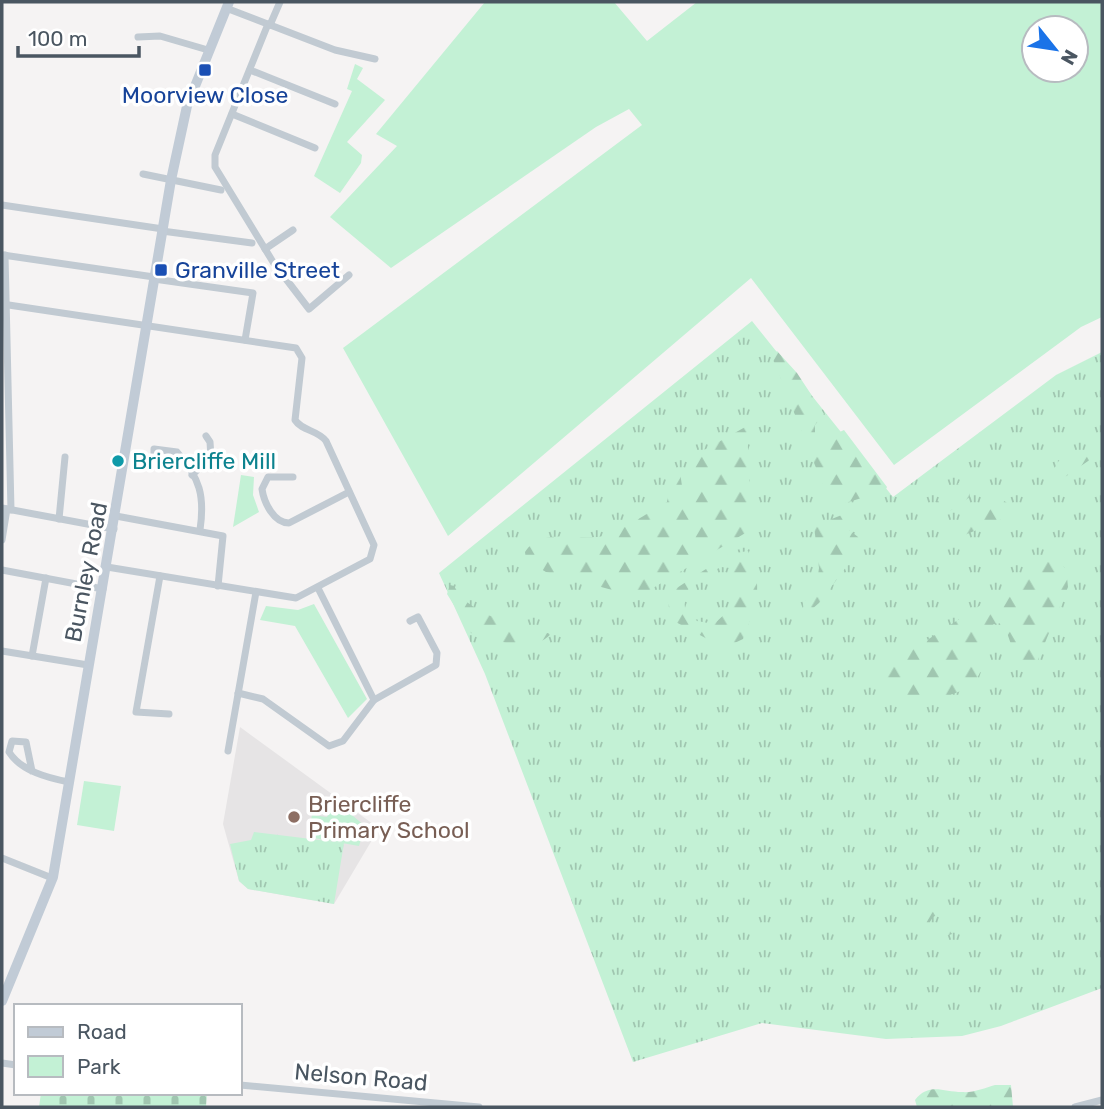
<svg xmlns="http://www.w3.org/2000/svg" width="1104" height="1109" font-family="Rubik,sans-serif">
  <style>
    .education { fill: #e6e4e5 }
    .grass { fill: url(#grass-tufts) }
    .forest { fill: url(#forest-firs); fill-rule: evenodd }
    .cemetery { fill: url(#cemetery-stones) }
    .green { fill: #c3f1d5; fill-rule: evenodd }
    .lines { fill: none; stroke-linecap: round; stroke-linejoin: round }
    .street { stroke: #c1cad2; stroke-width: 7 }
    .secondary { stroke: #c1cbd6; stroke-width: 10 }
    .transit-dot { fill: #1a4fb4; stroke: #fff; stroke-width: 2.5 }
    .culture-dot { fill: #0f9aa8; stroke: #fff; stroke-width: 2.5 }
    .education-dot { fill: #8d6e63; stroke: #fff; stroke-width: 2.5 }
    .labels { text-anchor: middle; stroke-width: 7; stroke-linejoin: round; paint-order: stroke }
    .transit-label { font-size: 23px; fill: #164399; stroke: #fff }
    .culture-label { font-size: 23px; fill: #0d838f; stroke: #fff; text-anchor: start }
    .street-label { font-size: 23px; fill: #4a5661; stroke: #fff }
    .education-label { font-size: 23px; fill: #785e54; stroke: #fff; text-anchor: start }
  </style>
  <defs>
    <pattern id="grass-tufts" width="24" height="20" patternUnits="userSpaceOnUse" patternTransform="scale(1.75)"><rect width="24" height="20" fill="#c3f1d5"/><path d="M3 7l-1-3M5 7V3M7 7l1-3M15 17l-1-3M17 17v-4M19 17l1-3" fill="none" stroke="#a0c6b0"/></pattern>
    <pattern id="forest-firs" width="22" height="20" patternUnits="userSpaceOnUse" patternTransform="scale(1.75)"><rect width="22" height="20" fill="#c3f1d5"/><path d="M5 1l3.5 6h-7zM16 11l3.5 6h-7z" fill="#a0c6b0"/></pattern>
    <pattern id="cemetery-stones" width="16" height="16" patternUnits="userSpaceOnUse" patternTransform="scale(1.75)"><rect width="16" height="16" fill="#c3f1d5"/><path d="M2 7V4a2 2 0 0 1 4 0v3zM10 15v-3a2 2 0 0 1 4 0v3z" fill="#a0c6b0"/></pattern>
  </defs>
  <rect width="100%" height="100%" fill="#f5f3f3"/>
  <polygon class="education" points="240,727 373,824 372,840 334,904 248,889 239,881 223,824"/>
  <g class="grass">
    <polygon points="752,321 893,497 1056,375 1102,352 1102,988 1001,1026 962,1036 886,1039 762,1023 633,1062 485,674 439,573"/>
    <polygon points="254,832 344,843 334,904 248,889 239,881 230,844 251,840"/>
  </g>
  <g class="forest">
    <polygon points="777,351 797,373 824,414 815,425 815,434 827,438 844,430 887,487 885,491 835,506 828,498 772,357"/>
    <path d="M747 426 751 519 747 532 638 597 546 572 526 560 525 552C542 526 579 542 603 536 621 532 650 511 667 502L671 475 680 472 683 493 696 488 688 465 697 454Z"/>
    <path d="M1075 450 1076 460 1086 455 1091 459 1052 486C1052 468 1058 456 1075 450Z"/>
    <polygon points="960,482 969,485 970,497 947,513 936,502"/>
    <polygon points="1003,500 1007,503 1002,519 944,544 945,533"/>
    <polygon points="877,501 874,509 849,521 848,529 858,537 862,546 819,603 804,616 803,603 816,590 819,568 814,526"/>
    <path d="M748 551C764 588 757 603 743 639L724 648 672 620 666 595 729 554ZM721 567 730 568 735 576 728 611 714 624 697 621 685 608C682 584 703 576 721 567Z"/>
    <path d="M1050 560 1066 568 1068 587 1037 662 1029 672C1006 653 1014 634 999 623L991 625C982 641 988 663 977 678 957 704 908 701 883 687 879 674 883 659 892 649L909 650 918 646Z"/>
    <path d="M450 585 454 586C471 618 518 624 551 634 529 656 498 640 471 633L447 594Z"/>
    <polygon points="941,901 945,903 945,911 933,917 928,925 935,931 948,928 952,934 935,940 921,937 917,929 918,915 932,903"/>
    <path d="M995 1085H1011L1013 1107H917L915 1100C929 1082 943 1092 962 1092 973 1093 985 1088 995 1085Z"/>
  </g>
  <polygon class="cemetery" points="41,1093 207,1093 206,1107 39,1107"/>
  <g class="green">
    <path d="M485 2H614L647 41 697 2H1102V317L1081 327 894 465 751 278 448 536 343 348 642 125 629 109 596 127 391 268 330 217 397 146 376 134ZM1076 28V70H1034V28Z"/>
    <polygon points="355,64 363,68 357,79 385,100 347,142 362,155 361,163 340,193 314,176 352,91 347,89"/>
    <polygon points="241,475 254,477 253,495 259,512 233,527"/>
    <polygon points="314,604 367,699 348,718 295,626 260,620 266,606 298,610"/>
    <polygon points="84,781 121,786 114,831 77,825"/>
    <polygon points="330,809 347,811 365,826 359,846 308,837 312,815 327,817"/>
  </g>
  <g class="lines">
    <g class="street">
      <polyline points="226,8 335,50 375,59"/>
      <polyline points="268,24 215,155 215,167 273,262 309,309 349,275"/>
      <polyline points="270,25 280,2"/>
      <polyline points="138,37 160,36 208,50"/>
      <polyline points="250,70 335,104"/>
      <polyline points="232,114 315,148"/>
      <polyline points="143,174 221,190"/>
      <polyline points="2,205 163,229"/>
      <polyline points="162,231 252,243"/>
      <polyline points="265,249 293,230"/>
      <polyline points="3,255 154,277"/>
      <polyline points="5,255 11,510"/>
      <polyline points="154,279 253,293 245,340"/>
      <path d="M2 304 296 348 302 358 295 420C302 431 318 430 326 441L374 545 370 559 296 598 107 567"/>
      <path d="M154 456V449L177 452C200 478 205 496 200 530"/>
      <polyline points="192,475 211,457 210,442 206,436"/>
      <path d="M293 477H268L262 489C264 503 274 523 289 523L349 492"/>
      <polyline points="2,508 114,529"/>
      <polyline points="116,516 223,536 218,586"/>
      <polyline points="59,519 65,457"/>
      <polyline points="2,540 7,509"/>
      <polyline points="2,570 103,589"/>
      <polyline points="160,576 136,712 169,714"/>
      <polyline points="2,651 88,665"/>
      <polyline points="32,656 46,578"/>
      <polyline points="238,693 263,699 329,746 343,741 374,700 318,588"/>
      <polyline points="374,700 436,665 437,653 418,617 410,621"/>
      <polyline points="228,751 256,592"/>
      <path d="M32 771 26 742 12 741 9 752C21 771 48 778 69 782"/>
      <polyline points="2,858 52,878"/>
      <polyline points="2,1063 16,1065"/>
      <polyline points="240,1085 479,1107"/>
      <polyline points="1075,1107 1102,1100"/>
    </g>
    <polyline class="secondary" points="2,1001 53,877 171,180 187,106 229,2"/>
  </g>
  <g class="transit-dot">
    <rect x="198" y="63" width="14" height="14" rx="3.5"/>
    <rect x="154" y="263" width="14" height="14" rx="3.5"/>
  </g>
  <circle class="culture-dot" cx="118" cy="461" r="7"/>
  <circle class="education-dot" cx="294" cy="817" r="7"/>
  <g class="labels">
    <g class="transit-label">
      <text x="205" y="103">Moorview Close</text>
      <text x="175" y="278" text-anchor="start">Granville Street</text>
    </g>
    <g class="culture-label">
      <text x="132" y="469">Briercliffe Mill</text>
    </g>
    <g class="street-label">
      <text transform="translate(86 572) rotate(-79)" y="8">Burnley Road</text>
      <text transform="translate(361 1077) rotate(5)" y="8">Nelson Road</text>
    </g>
    <g class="education-label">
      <text x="308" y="812">Briercliffe<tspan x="308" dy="26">Primary School</tspan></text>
    </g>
  </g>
  <rect width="1104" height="1109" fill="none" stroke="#4a5661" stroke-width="7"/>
  <rect x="14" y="1004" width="228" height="91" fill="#ffffff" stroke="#b7bbc0" stroke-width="2"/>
  <rect x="28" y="1027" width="35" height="10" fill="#c1cbd6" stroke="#b7bbc0" stroke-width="2"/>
  <text x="77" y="1039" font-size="21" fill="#4a5661">Road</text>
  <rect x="28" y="1056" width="35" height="21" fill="#c3f1d5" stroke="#b7bbc0" stroke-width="2"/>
  <text x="77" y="1074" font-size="21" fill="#4a5661">Park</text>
  <g transform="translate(1055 49) rotate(120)"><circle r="33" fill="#ffffff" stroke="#b7bbc0" stroke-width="2"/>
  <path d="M0-5L12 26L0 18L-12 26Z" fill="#1a73e8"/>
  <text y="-10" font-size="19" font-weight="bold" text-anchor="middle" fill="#4a5661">N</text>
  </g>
  <path d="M18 46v10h121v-10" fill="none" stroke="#4a5661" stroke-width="3.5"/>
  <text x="28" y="46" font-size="21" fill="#4a5661" stroke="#ffffff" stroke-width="5" paint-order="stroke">100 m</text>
</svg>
